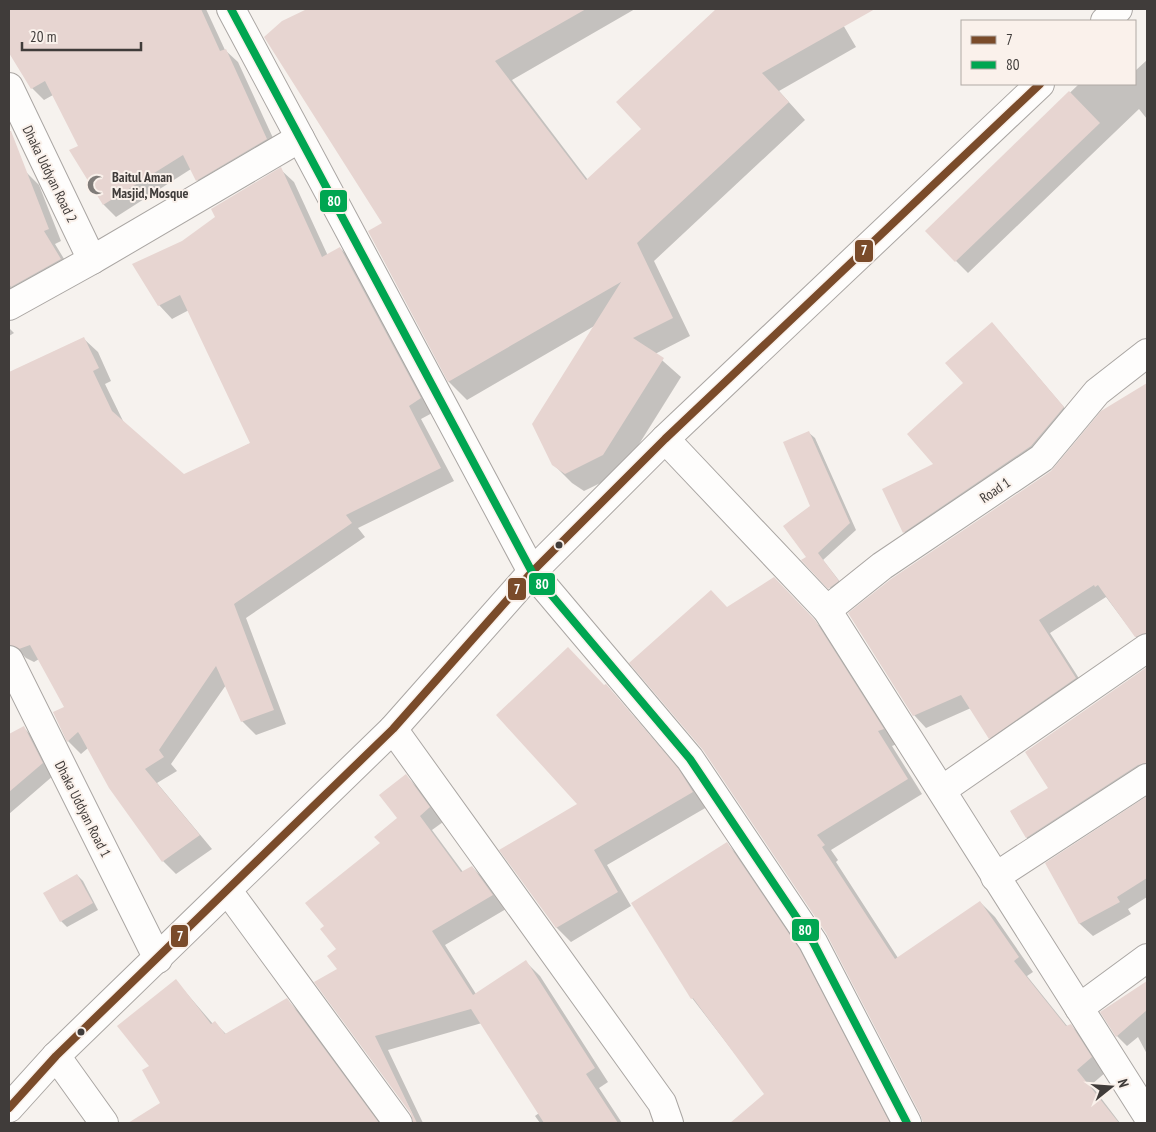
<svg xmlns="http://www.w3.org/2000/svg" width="1156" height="1132" font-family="'PT Sans Narrow',sans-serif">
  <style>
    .shadow { fill: #0003 }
    .building { fill: #e7d5d1 }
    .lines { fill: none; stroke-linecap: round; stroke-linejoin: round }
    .minor-casing { stroke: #aaa6a3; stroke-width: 30 }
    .highway-casing { stroke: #aaa6a3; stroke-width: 30 }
    .minor { stroke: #fefdfc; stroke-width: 28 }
    .highway { stroke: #fefdfc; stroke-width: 28 }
    .bus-1-casing { stroke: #faf1eb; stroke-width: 11 }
    .bus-2-casing { stroke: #faf1eb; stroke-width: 11 }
    .bus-1 { stroke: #7a4b2a; stroke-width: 8 }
    .bus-2 { stroke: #00a651; stroke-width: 8 }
    .bus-dot { fill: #403c3a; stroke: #faf1eb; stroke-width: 2 }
    .labels { text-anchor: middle; stroke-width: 4; stroke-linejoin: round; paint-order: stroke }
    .street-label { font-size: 14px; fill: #403c3a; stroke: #faf1eb }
    .poi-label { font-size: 14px; font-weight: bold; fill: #403c3a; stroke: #faf1eb; text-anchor: start }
    .line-badge { stroke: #faf1eb; stroke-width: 2 }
    .badge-label { font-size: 14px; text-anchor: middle; font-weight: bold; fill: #fff }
  </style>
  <rect width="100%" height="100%" fill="#f6f2ee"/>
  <g class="shadow">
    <polygon points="9,9 206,9 225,50 238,62 279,151 209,192 197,180 191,169 116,217 104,205 71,151 80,146 53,95 44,100 32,88 9,51"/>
    <polygon points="310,9 635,9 512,80 588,180 643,129 618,102 718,9 866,9 842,23 856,47 779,91 805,120 654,261 690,336 655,354 681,377 621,473 584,491 572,483 553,464 596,325 467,400 449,382 369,232 384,223 283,22"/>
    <polygon points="1147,60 1147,119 1139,109 968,273 926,231 1079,84 1135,84 1135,71"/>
    <polygon points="9,138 24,174 27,173 39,185 61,241 55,244 72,272 9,309"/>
    <polygon points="280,169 294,182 328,256 340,248 354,262 434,412 421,419 454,481 358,528 365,537 246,618 286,724 256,735 242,721 226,685 171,764 177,771 157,783 212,849 176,874 163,861 88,748 81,754 68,741 66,708 39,659 34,662 26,658 12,644 9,636 9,374 84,339 98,352 111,381 105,384 124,423 183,476 251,443 189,310 172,319 159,305 183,242"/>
    <polygon points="992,323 1074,419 915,543 904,532 935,465 964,384"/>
    <polygon points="9,328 14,333 9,336"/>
    <polygon points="1147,385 1147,648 1136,637 1106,597 1050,633 1087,691 1002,750 990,738 971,708 926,728 914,715 1052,472 1102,412"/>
    <polygon points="808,432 815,438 856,530 823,560 844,587 835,594 808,557 812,507"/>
    <polygon points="788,593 829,636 897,744 892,746 922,794 831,850 838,860 836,862 898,958 980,902 995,917 1033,972 1027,976 1068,1027 1071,1025 1085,1040 1106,1072 1091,1085 1120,1123 924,1123 727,608"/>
    <polygon points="1147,668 1147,779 1039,850 1027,838 1011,812 1050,788 1026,752"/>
    <polygon points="606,685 692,784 707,807 607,865 631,906 571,942 556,927 578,805"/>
    <polygon points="24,728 36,740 54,775 9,814 9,733 9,735"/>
    <polygon points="406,776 420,790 443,822 432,830 463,872 472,867 486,881 506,909 445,945 476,994 526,962 540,976 608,1082 599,1088 622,1123 540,1123 535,1116 539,1113 482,1023 388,1050 423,1123 414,1123 412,1113 339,970 337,950 381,843 399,819"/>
    <polygon points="1147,798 1147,897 1128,909 1131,914 1093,936 1080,924 1047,864"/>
    <polygon points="727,844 741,858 814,966 895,1123 756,1123 746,1111 766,1094 692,998 633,903"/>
    <polygon points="77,875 83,881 98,910 67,927 61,921"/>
    <polygon points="176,981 213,1024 215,1023 226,1034 287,1000 300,1013 381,1123 169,1123 158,1106 161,1103 150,1066"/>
    <polygon points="1147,982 1147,1054 1138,1037 1127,1046 1117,1036 1102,1012"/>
  </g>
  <g class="building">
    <polygon points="9,9 201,9 220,51 226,49 267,139 196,181 183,155 103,205 69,150 78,146 45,81 31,89 9,53"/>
    <polygon points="307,9 586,9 495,61 586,180 641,129 616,102 716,9 875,9 762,73 789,102 637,243 673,318 633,338 664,358 603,455 565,474 552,465 532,424 621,282 448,382 368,231 382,223 264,37 282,21"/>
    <polygon points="1069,91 1100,123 955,262 925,231"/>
    <polygon points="9,131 11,131 49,229 44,231 61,259 11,287 9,284"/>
    <polygon points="281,167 322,257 340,247 421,398 409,406 441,468 346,515 352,523 234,604 274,710 241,722 216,666 159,750 164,757 145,769 200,835 162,862 109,788 80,735 78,732 67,742 53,712 64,707 30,645 19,649 9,645 9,372 84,337 99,368 93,371 112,411 184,474 250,443 180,295 158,306 132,264 182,241 215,217 211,209"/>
    <polygon points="992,322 1064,407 1031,446 903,533 882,489 933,464 907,434 963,383 945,363"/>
    <polygon points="1147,383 1147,633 1135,637 1098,585 1095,587 1094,585 1039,620 1076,678 989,739 961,695 913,716 848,613 891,579 1051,471 1101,411"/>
    <polygon points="809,431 850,523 818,553 839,581 828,589 801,560 806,557 783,526 810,506 783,442"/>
    <polygon points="774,577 815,620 884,729 878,731 908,779 817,835 825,845 822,847 895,959 980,901 1019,957 1014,961 1066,1026 1071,1024 1092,1057 1077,1070 1119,1123 923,1123 921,1116 826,933 703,750 629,663 711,590 727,607"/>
    <polygon points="568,647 604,685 606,684 678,768 693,792 594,850 618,892 556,928 499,850 577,804 496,715"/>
    <polygon points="1147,667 1147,763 1138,765 1026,838 1010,811 1048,788 1025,752"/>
    <polygon points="24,726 43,763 9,792 9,734"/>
    <polygon points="406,774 430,807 420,816 461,872 472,866 493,895 432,931 473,995 526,960 595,1068 586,1074 618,1123 544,1123 471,1009 375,1036 417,1123 413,1123 411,1114 314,982 337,969 327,956 336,949 320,929 324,926 305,903 380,843 374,837 397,818 379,795"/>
    <polygon points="1147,796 1147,878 1117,897 1120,902 1079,924 1045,863"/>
    <polygon points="727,842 800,950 890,1123 730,1123 764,1094 693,998 691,999 631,903"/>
    <polygon points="77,874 93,903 60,922 43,893"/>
    <polygon points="176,979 211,1024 215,1021 225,1034 287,998 379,1123 128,1123 160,1103 142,1070 149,1066 117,1026"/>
    <polygon points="1147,981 1147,1010 1116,1037 1100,1012"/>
  </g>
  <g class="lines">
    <defs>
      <g id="minor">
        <polyline points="231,9 532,572 690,759 813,942 907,1123"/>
        <polyline points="9,87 92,260"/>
        <polyline points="9,306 92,260 300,138"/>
        <polyline points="665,439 827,610 1147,1115"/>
        <polyline points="827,610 882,566 1042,458 1097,392 1147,353"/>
        <polyline points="9,660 158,959"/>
        <polyline points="393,729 662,1103 669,1123"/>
        <polyline points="942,790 1147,648"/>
        <polyline points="995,877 1147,778"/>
        <polyline points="228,891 398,1123"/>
        <polyline points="1079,1008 1147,958"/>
        <polyline points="56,1056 104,1123"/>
      </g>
      <g id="highway">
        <polyline points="1105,21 1118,9"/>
        <polyline points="9,1108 56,1056 393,729 532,572 665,439 1040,84"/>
      </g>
    </defs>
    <use href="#minor" class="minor-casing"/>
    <use href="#highway" class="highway-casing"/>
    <use href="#minor" class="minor"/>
    <use href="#highway" class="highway"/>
    <defs>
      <polyline id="bus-1" points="9,1108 56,1056 393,729 532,572 665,439 1040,84"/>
      <polyline id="bus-2" points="231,9 532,572 690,759 813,942 907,1123"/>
    </defs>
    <use href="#bus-1" class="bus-1-casing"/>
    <use href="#bus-2" class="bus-2-casing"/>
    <use href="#bus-1" class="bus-1"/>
    <use href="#bus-2" class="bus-2"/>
  </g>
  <defs>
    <symbol id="mosque-bare" viewBox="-9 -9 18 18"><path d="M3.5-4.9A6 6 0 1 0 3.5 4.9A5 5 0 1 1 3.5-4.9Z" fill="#807c79" stroke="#faf1eb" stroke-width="2.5" paint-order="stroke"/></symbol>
  </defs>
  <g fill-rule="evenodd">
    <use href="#mosque-bare" x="83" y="171" width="28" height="28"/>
  </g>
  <g class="bus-dot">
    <circle cx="559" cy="545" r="4.5"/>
    <circle cx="81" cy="1032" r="4.5"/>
  </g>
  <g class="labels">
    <g class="street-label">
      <text transform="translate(50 174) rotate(64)" y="5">Dhaka Uddyan Road 2</text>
      <text transform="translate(995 490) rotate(-34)" y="5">Road 1</text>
      <text transform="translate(83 809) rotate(63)" y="5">Dhaka Uddyan Road 1</text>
    </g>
    <g class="poi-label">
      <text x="112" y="182">Baitul Aman<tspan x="112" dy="16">Masjid, Mosque</tspan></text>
    </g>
  </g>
  <g class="line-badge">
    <rect x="319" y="189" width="29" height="24" rx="5" fill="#00a651"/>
    <rect x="854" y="239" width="20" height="24" rx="5" fill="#7a4b2a"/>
    <rect x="528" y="572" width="28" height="24" rx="5" fill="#00a651"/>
    <rect x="507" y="577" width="20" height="24" rx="5" fill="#7a4b2a"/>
    <rect x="791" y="918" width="29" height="24" rx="5" fill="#00a651"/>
    <rect x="170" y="924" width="19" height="24" rx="5" fill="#7a4b2a"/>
  </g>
  <g class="badge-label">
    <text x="334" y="206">80</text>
    <text x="864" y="255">7</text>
    <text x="542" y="589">80</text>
    <text x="517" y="594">7</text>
    <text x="805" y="935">80</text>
    <text x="180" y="941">7</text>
  </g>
  <rect width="1156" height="1132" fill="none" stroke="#403c3a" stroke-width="20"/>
  <rect x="961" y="20" width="175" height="65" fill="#faf1eb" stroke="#b0a9a4"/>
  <rect x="971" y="36" width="25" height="8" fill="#7a4b2a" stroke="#b0a9a4"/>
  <text x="1006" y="45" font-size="15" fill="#403c3a">7</text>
  <rect x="971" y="61" width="25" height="8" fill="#00a651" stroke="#b0a9a4"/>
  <text x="1006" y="70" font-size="15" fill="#403c3a">80</text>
  <g transform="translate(1111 1087) rotate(73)" stroke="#faf1eb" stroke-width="4" paint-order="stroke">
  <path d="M0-4L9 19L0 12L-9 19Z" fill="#403c3a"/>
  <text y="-8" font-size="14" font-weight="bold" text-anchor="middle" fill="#403c3a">N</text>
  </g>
  <path d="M22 42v8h119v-8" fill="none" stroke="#403c3a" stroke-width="2.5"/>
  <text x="30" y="42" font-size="15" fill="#403c3a" stroke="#faf1eb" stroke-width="4" paint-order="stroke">20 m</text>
</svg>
